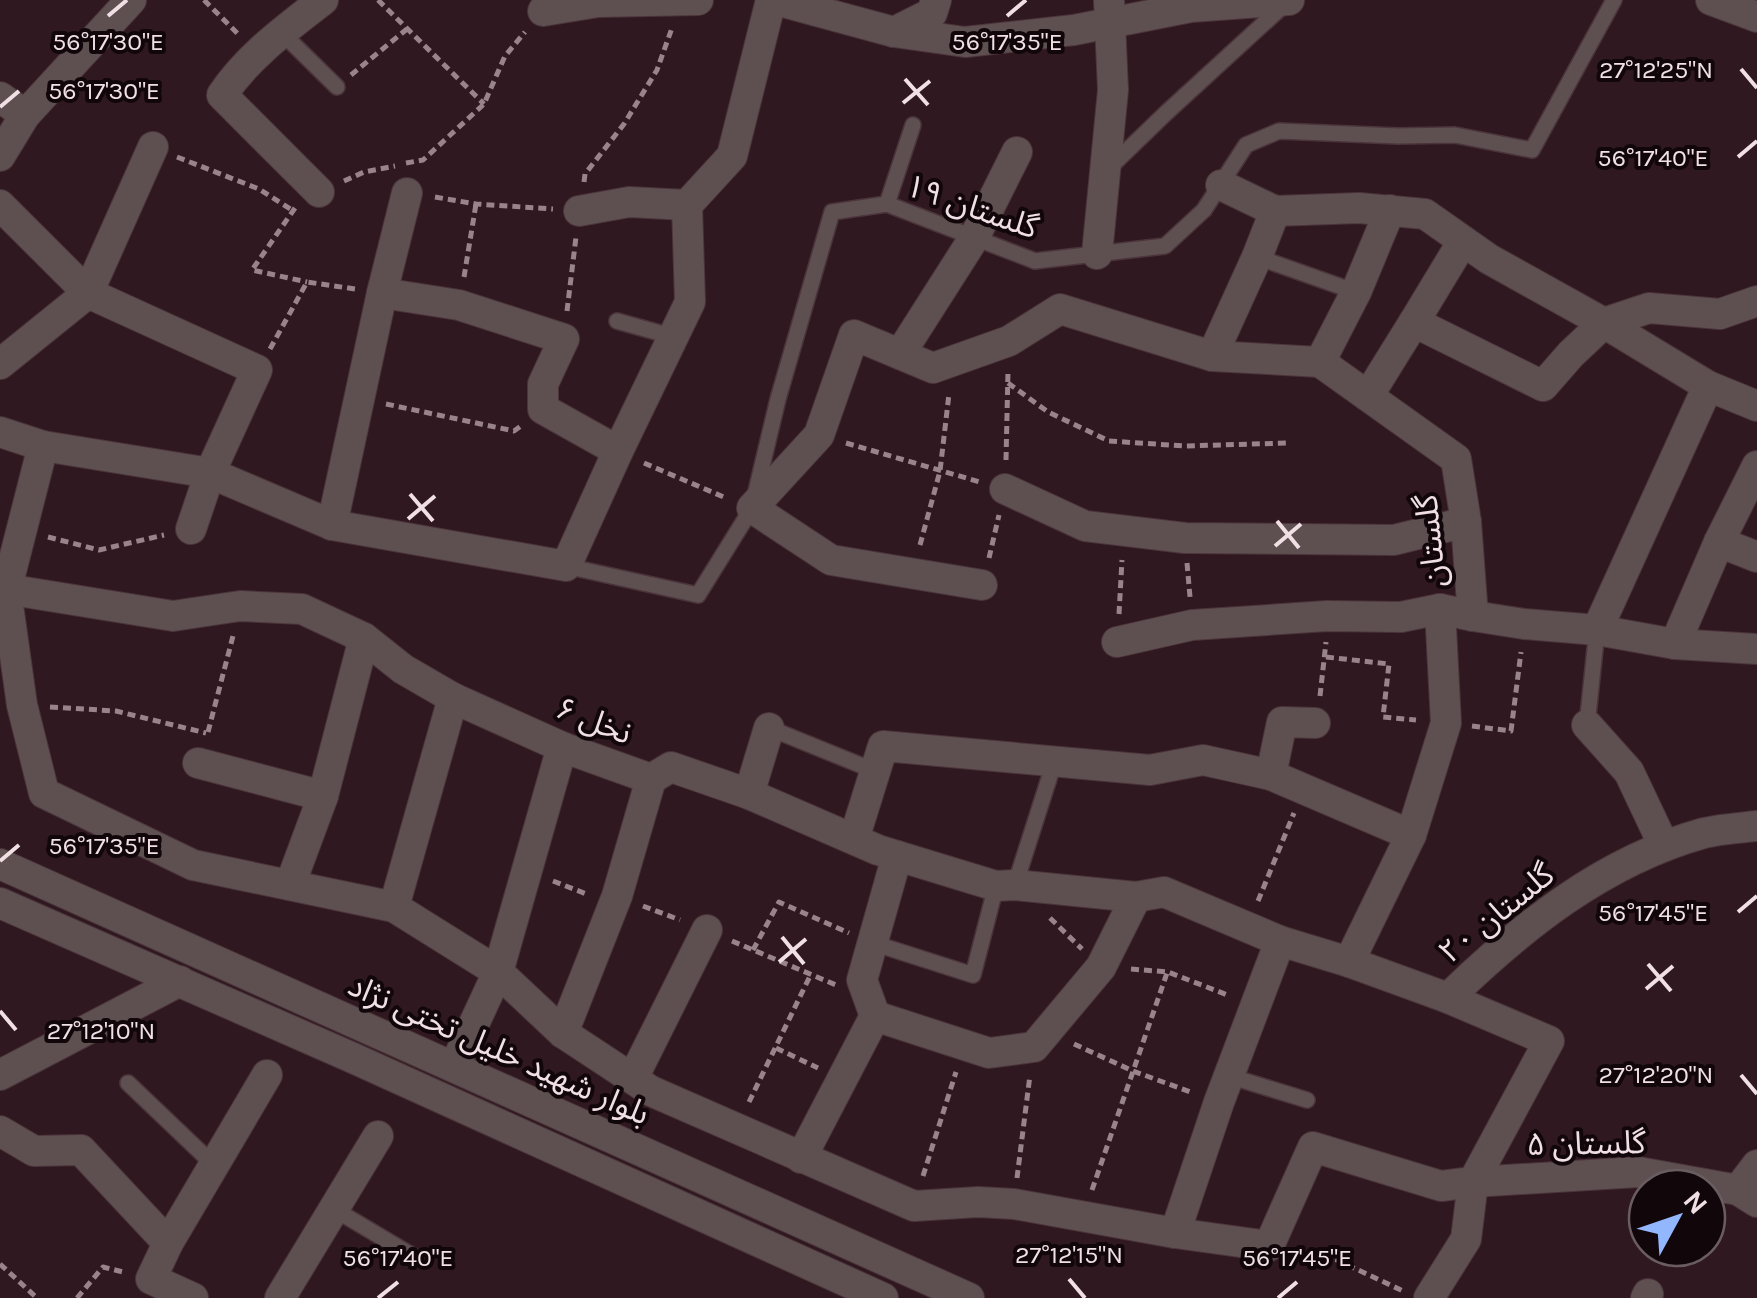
<svg xmlns="http://www.w3.org/2000/svg" width="1757" height="1298" font-family="Karla,'Noto Sans Arabic',sans-serif">
  <style>
    .lines { fill: none; stroke-linecap: round; stroke-linejoin: round }
    .service-casing { stroke: #4b343b; stroke-width: 18 }
    .minor-casing { stroke: #4b343b; stroke-width: 32 }
    .tertiary-casing { stroke: #4b343b; stroke-width: 32 }
    .path { stroke: #98848a; stroke-width: 5; stroke-dasharray: 8 5; stroke-linecap: butt }
    .service { stroke: #5e5050; stroke-width: 15 }
    .minor { stroke: #5e5050; stroke-width: 30 }
    .tertiary { stroke: #5e5050; stroke-width: 30 }
    .ticks { fill: none; stroke: #f0dfe4; stroke-width: 4 }
    .labels { text-anchor: middle; stroke-width: 8; stroke-linejoin: round; paint-order: stroke }
    .street-label { font-size: 32px; fill: #f0dfe4; stroke: #11070a }
    .ticks-label { font-size: 25px; text-anchor: middle; fill: #f0dfe4; stroke: #11070a; stroke-width: 8; stroke-linejoin: round; paint-order: stroke }
  </style>
  <rect width="100%" height="100%" fill="#301820"/>
  <g class="lines">
    <defs>
      <g id="service">
        <polyline points="281,32 337,87"/>
        <polyline points="1108,169 1166,113 1285,4"/>
        <polyline points="887,204 913,125"/>
        <polyline points="1257,257 1356,292"/>
        <polyline points="617,321 674,337"/>
        <polyline points="566,566 698,595 752,508 778,399 832,212 887,204 1035,261 1165,246 1204,210 1246,145 1279,131 1398,136 1455,135 1532,150 1614,0"/>
        <polyline points="1587,725 1597,630"/>
        <polyline points="769,728 875,771"/>
        <polyline points="1015,885 1054,763"/>
        <polyline points="873,943 973,975 996,886"/>
        <polyline points="1229,1076 1307,1100"/>
        <polyline points="128,1083 214,1165"/>
        <polyline points="334,1209 418,1259"/>
      </g>
      <g id="minor">
        <polyline points="776,0 894,32 965,42 1074,30 1191,7 1289,0"/>
        <polyline points="1711,0 1757,17"/>
        <polyline points="543,11 598,2 698,0"/>
        <polyline points="894,32 932,13 936,0"/>
        <polyline points="0,97 25,115 131,0"/>
        <polyline points="0,156 25,115"/>
        <polyline points="1221,185 1275,211 1359,208 1425,214 1489,259 1604,323 1708,386 1757,406"/>
        <path d="M319 192 222 95C248 56 286 29 323 0"/>
        <polyline points="0,205 88,293 257,370 210,473 191,529"/>
        <polyline points="579,211 629,202 687,205 732,156 771,0"/>
        <polyline points="1097,254 1113,90 1109,0"/>
        <polyline points="382,293 459,305 564,339 543,384 543,409 618,451"/>
        <polyline points="1414,322 1463,241"/>
        <polyline points="900,354 974,238 1017,152"/>
        <polyline points="1212,356 1257,257 1275,211"/>
        <polyline points="1320,362 1456,459 1466,522 1473,616 1524,624 1597,630 1675,644 1757,649"/>
        <polyline points="0,364 88,293 153,147"/>
        <polyline points="1368,396 1414,322 1543,386 1571,354 1604,323 1649,308 1720,314 1757,301"/>
        <polyline points="0,432 43,446 210,473 332,525 566,566 618,451 690,302 687,205"/>
        <polyline points="43,446 6,591 22,705 44,793 193,865 394,907 498,972 563,1033 651,1091 914,1206 978,1202 1014,1204 1175,1233 1269,1246 1313,1147 1441,1186 1473,1182 1549,1041 1448,998"/>
        <polyline points="1005,489 1085,526 1185,538 1394,540 1466,522"/>
        <polyline points="332,525 382,293 407,193"/>
        <polyline points="1719,542 1757,557"/>
        <polyline points="982,585 831,560 752,508 819,435 854,335 933,368 1009,341 1060,309 1212,356 1320,362 1356,292 1390,210"/>
        <polyline points="1597,630 1708,386"/>
        <polyline points="1117,642 1192,625 1327,616 1401,617 1440,609 1473,616"/>
        <polyline points="1675,644 1719,542 1757,466"/>
        <polyline points="1315,723 1282,722 1271,775 1411,835 1349,962"/>
        <polyline points="1587,725 1629,772 1664,846"/>
        <polyline points="198,763 323,796"/>
        <polyline points="749,794 769,728"/>
        <polyline points="1411,835 1446,723 1440,609"/>
        <polyline points="854,839 883,746 1150,770 1203,760 1271,775"/>
        <polyline points="290,885 323,796 364,638"/>
        <polyline points="394,907 453,698"/>
        <polyline points="875,1016 989,1053 1034,1047 1101,967 1136,897"/>
        <polyline points="563,1033 617,896 651,779"/>
        <polyline points="454,1067 498,972 562,747"/>
        <polyline points="0,1075 180,981"/>
        <polyline points="633,1078 707,930"/>
        <polyline points="0,1131 34,1151 81,1150 168,1243 151,1279 193,1298"/>
        <polyline points="801,1158 875,1016 862,980 897,856"/>
        <polyline points="1738,1190 1757,1165"/>
        <path d="M1175 1233 1219 1102 1280 941 1349 962 1448 998C1521 927 1603 861 1704 833 1721 829 1739 828 1757 826"/>
        <polyline points="168,1243 267,1075"/>
        <polyline points="280,1298 378,1136"/>
        <polyline points="1429,1298 1466,1239 1473,1182 1638,1172 1738,1190 1757,1202"/>
        <polyline points="1646,1298 1648,1294"/>
      </g>
      <g id="tertiary">
        <polyline points="0,588 173,616 240,606 302,609 364,638 403,669 453,698 562,747 651,779 671,767 749,794 878,850 996,886 1015,885 1136,897 1164,892 1280,941"/>
        <polyline points="0,864 969,1298"/>
        <polyline points="0,903 353,1058 883,1298"/>
      </g>
    </defs>
    <use href="#service" class="service-casing"/>
    <use href="#minor" class="minor-casing"/>
    <use href="#tertiary" class="tertiary-casing"/>
    <g class="path">
      <polyline points="204,0 238,34"/>
      <polyline points="378,0 484,104"/>
      <polyline points="351,75 407,29"/>
      <polyline points="177,157 259,189 292,210"/>
      <polyline points="406,163 423,160 484,104 505,56 525,32"/>
      <polyline points="344,181 364,172 395,166"/>
      <polyline points="584,182 585,174 624,124 657,70 672,28"/>
      <polyline points="435,197 476,204 553,209"/>
      <polyline points="295,208 252,270 307,282"/>
      <polyline points="464,277 476,204"/>
      <polyline points="567,311 576,237"/>
      <polyline points="270,349 307,282 355,289"/>
      <polyline points="1008,383 1048,412 1109,441 1185,446 1289,443"/>
      <polyline points="386,404 514,431 521,426"/>
      <polyline points="846,443 980,482"/>
      <polyline points="1006,460 1008,371"/>
      <polyline points="644,463 726,498"/>
      <polyline points="48,537 99,550 164,535"/>
      <polyline points="920,545 940,471 949,394"/>
      <polyline points="989,558 999,515"/>
      <polyline points="1187,563 1190,597"/>
      <polyline points="1119,614 1122,560"/>
      <polyline points="1326,657 1389,664 1383,717 1416,720"/>
      <polyline points="1320,696 1326,642"/>
      <polyline points="50,707 116,711 206,733"/>
      <polyline points="1472,726 1511,731 1521,652"/>
      <polyline points="208,732 233,636"/>
      <polyline points="553,881 589,895"/>
      <polyline points="1258,901 1294,813"/>
      <polyline points="643,906 680,920"/>
      <polyline points="1050,918 1082,949"/>
      <polyline points="732,941 836,985"/>
      <polyline points="753,950 779,902 849,933"/>
      <polyline points="1131,969 1168,972 1230,996"/>
      <polyline points="1074,1044 1133,1071 1193,1093"/>
      <polyline points="776,1048 818,1068"/>
      <polyline points="749,1102 811,974"/>
      <polyline points="923,1176 956,1072"/>
      <polyline points="1017,1178 1030,1075"/>
      <polyline points="1092,1190 1167,973"/>
      <polyline points="1297,1252 1337,1260 1403,1291"/>
      <polyline points="0,1264 37,1298"/>
      <polyline points="77,1298 103,1267 123,1272"/>
    </g>
    <use href="#service" class="service"/>
    <use href="#minor" class="minor"/>
    <use href="#tertiary" class="tertiary"/>
  </g>
  <path class="ticks" d="M108 16 127 0M1007 16 1026 0M1741 69 1757 88M905 79 928 105M903 103 930 81M0 107 19 91M1738 157 1757 141M410 494 433 521M408 519 435 496M1277 521 1299 548M1275 546 1301 524M0 861 19 845M1738 912 1757 896M782 937 804 964M779 962 806 939M1648 964 1671 991M1646 989 1673 966M0 1011 16 1030M1741 1075 1757 1094M1069 1279 1085 1298M378 1298 398 1282M1278 1298 1297 1282"/>
  <g class="labels">
    <g class="street-label">
      <text transform="translate(972 206) rotate(19)" y="11">گلستان ۱۹</text>
      <text transform="translate(1430 541) rotate(-96)" y="11">گلستان</text>
      <text transform="translate(594 720) rotate(21)" y="11">نخل ۶</text>
      <text transform="translate(1496 913) rotate(-39)" y="11">گلستان ۲۰</text>
      <text transform="translate(499 1049) rotate(24)" y="11">بلوار شهید خلیل تختی نژاد</text>
      <text transform="translate(1586 1143) rotate(-1)" y="11">گلستان ۵</text>
    </g>
  </g>
  <g class="ticks-label">
    <text x="108" y="50">56°17'30"E</text>
    <text x="1007" y="50">56°17'35"E</text>
    <text x="1656" y="78">27°12'25"N</text>
    <text x="104" y="99">56°17'30"E</text>
    <text x="1653" y="166">56°17'40"E</text>
    <text x="104" y="854">56°17'35"E</text>
    <text x="1653" y="921">56°17'45"E</text>
    <text x="101" y="1039">27°12'10"N</text>
    <text x="1656" y="1083">27°12'20"N</text>
    <text x="1069" y="1263">27°12'15"N</text>
    <text x="398" y="1266">56°17'40"E</text>
    <text x="1297" y="1266">56°17'45"E</text>
  </g>
  <g transform="translate(1677 1218) rotate(50)"><circle r="48" fill="#11070a" stroke="#6a5d61" stroke-width="2.5"/>
  <path d="M0-8L18 38L0 25L-18 38Z" fill="#92b7fd"/>
  <text y="-15" font-size="28" font-weight="bold" text-anchor="middle" fill="#f0dfe4">N</text>
  </g>
</svg>
